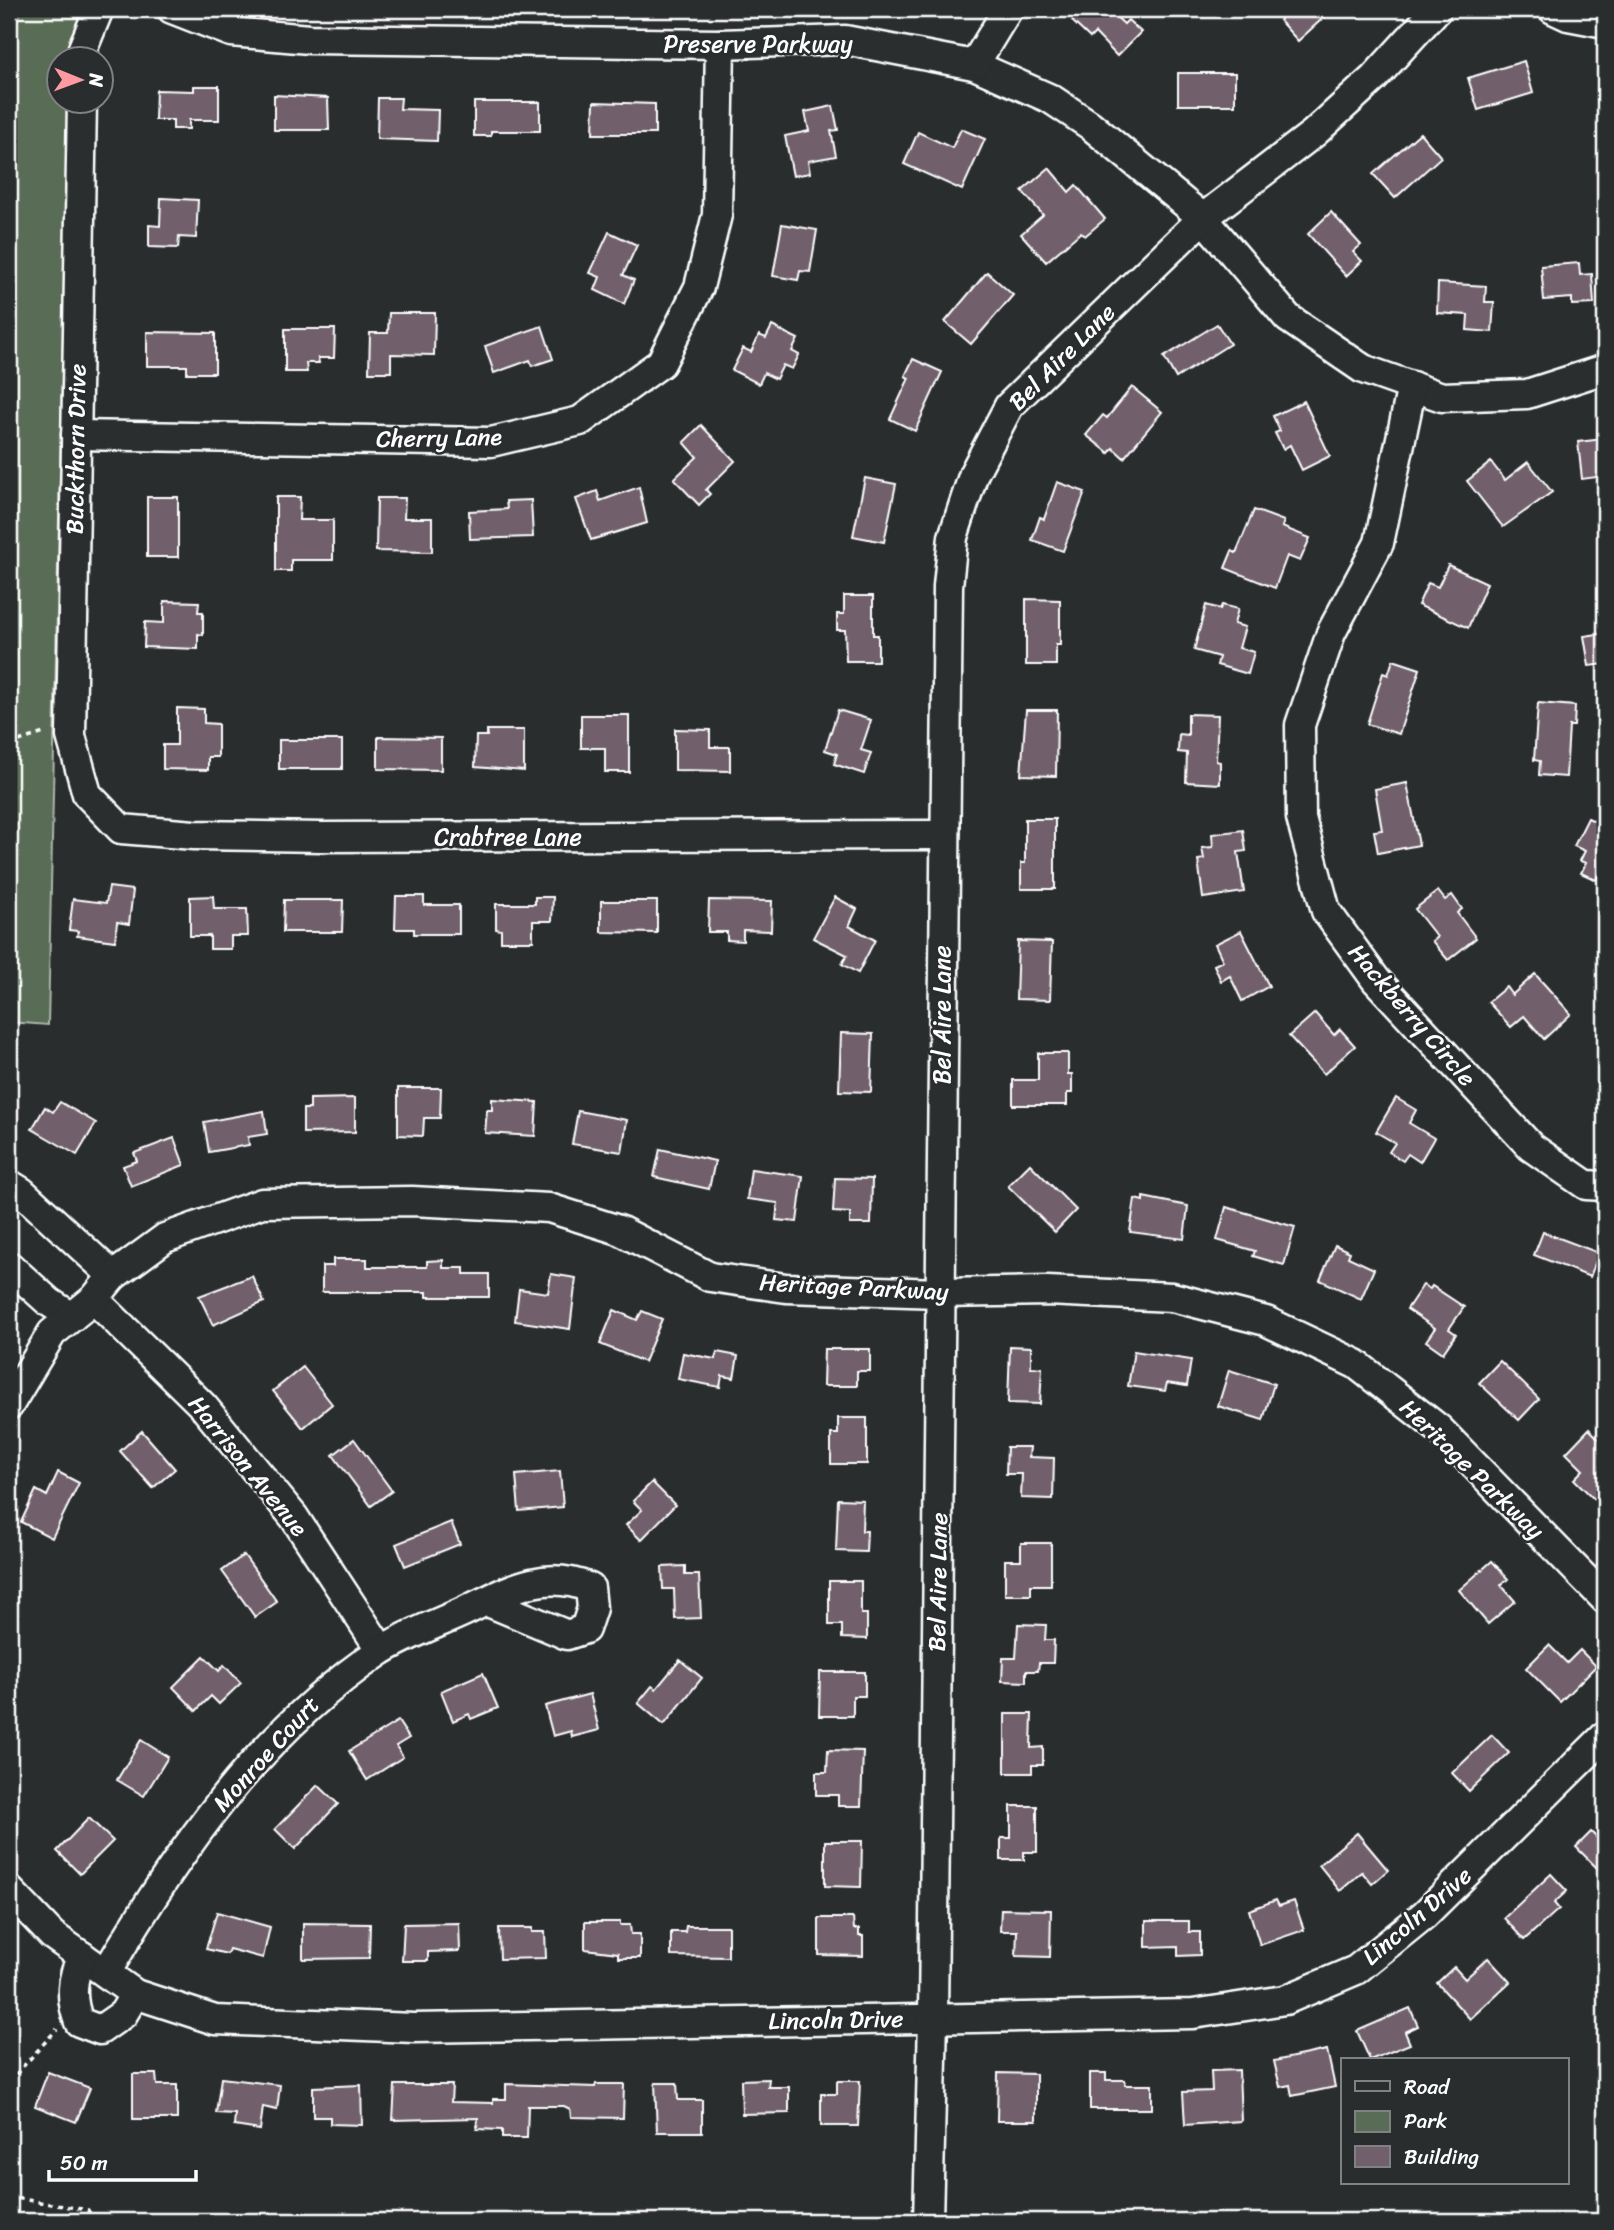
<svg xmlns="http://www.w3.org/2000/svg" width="1614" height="2230" font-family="Sriracha,sans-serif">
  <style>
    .green { fill: #596c56; stroke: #acb6aa; stroke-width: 2 }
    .building { fill: #71606c; stroke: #fff; stroke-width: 2 }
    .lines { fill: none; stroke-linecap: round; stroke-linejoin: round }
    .minor-casing { stroke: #fff; stroke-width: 33 }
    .path { stroke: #fff; stroke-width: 3.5; stroke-dasharray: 5 5; stroke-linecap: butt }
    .minor { stroke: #2a2d2e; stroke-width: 28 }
    .labels { text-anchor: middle; stroke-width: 5; stroke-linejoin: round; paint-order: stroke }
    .street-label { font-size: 24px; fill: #fff; stroke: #2a2d2e }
  </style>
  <rect width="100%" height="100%" fill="#2a2d2e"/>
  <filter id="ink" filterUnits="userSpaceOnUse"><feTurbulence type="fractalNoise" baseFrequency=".0143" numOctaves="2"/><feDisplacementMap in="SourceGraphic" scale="14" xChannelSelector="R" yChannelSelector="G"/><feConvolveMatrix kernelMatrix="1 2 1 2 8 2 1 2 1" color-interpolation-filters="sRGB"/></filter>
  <g filter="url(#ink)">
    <polygon class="green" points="9,9 84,9 69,40 69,59 60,60 60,102 68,102 48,1025 9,1022"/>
    <g class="building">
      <polygon points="1084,9 1108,9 1124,24 1128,20 1141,32 1117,56 1095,33 1090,38 1072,21"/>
      <polygon points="1291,9 1333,9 1298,41 1279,20"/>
      <polygon points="1524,61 1533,93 1478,110 1468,78"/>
      <rect x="1178" y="73" width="57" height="32"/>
      <polygon points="194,86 219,86 219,120 189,120 189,129 173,129 173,120 155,120 156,90 194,91"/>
      <polygon points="274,95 328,98 329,130 274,130"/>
      <polygon points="378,98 401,98 400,109 438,110 437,141 377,139"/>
      <polygon points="474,102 540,102 540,131 491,131 491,136 474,136"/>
      <polygon points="594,102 655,104 655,134 593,134"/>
      <polygon points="833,106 838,130 831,131 836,156 808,161 810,173 793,176 785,136 809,131 805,112"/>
      <polygon points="961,129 985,139 962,190 904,164 918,132 952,148"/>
      <polygon points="1420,133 1441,157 1395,198 1373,174"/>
      <polygon points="1049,168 1069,192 1076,185 1105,219 1085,236 1081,232 1046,262 1021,234 1043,215 1022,191"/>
      <polygon points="161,198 198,200 196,238 179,237 178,248 149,247 149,225 160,226"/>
      <polygon points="1331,212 1361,245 1353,252 1362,261 1346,276 1308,234"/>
      <polygon points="782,224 817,230 810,272 800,271 798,280 773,276"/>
      <polygon points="609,232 637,245 623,275 634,280 624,304 595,290 600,277 590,273"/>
      <polygon points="1579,263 1580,275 1592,274 1594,304 1572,305 1572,298 1544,300 1541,266"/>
      <polygon points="987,272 1013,295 971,344 945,322"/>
      <polygon points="1438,283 1486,286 1485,302 1494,302 1492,332 1467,330 1468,315 1437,313"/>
      <polygon points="389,313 435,313 434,355 391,354 391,372 369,372 370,333 388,333"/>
      <polygon points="1217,324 1230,344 1176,378 1164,357"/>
      <polygon points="542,326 553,359 532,366 530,360 494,373 485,346"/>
      <polygon points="772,326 798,339 792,351 799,355 792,369 783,365 776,379 764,373 759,384 732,370 743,348 751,352 759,335 766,338"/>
      <polygon points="285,329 335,329 334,358 318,358 319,363 306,363 307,372 285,372"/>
      <polygon points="147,332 215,333 215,373 187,373 187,366 147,366"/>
      <polygon points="913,359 942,372 915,431 890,419 909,378 905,376"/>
      <polygon points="1132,387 1162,412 1124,458 1113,448 1109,453 1086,435 1103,415 1107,418"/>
      <polygon points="1304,401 1330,456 1302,470 1290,445 1283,449 1275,433 1280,431 1273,416"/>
      <polygon points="701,425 735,461 706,490 710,494 699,505 674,479 697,457 684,442"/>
      <polygon points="1603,439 1605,476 1582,479 1578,442"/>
      <polygon points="1491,462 1505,480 1528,462 1552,492 1503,527 1467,481"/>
      <polygon points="865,478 896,484 884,542 853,536"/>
      <polygon points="1057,482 1085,492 1063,551 1032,540 1040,517 1044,519"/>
      <polygon points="639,487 647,523 591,540 576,499 597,491 600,501"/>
      <rect x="147" y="497" width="31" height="60"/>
      <polygon points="276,497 300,497 299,520 333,520 333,560 291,560 291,571 276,571"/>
      <polygon points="377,498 405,498 404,518 432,518 432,552 376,551"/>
      <polygon points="531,500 533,537 470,539 469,511 507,509 506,501"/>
      <polygon points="1254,510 1284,521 1282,527 1310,538 1300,561 1287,556 1275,588 1225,568 1232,551 1236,553"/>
      <polygon points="1448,565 1487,583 1468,628 1418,605 1428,583 1438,587"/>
      <polygon points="844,596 873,596 873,635 878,635 878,661 846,661 845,630 837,630 837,614 844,614"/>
      <polygon points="1026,599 1060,600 1060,645 1056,645 1056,665 1026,665"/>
      <polygon points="164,601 199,602 198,612 203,612 203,635 198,634 198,649 144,647 145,622 164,623"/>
      <polygon points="1206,605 1220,609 1222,605 1238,609 1234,624 1245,627 1239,648 1254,652 1248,674 1217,665 1219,657 1194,650"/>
      <polygon points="1605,633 1605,664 1589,666 1584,636"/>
      <polygon points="1393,660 1420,669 1399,734 1367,724 1383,673 1388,675"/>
      <polygon points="1538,703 1575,706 1574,726 1569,726 1566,777 1539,775 1540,761 1534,760"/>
      <polygon points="177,708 204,709 204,723 218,724 218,757 208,757 208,770 163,769 163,745 177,745"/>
      <polygon points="838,710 871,720 861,750 871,753 864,774 834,764 837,754 825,750"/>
      <polygon points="1026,710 1057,710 1056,776 1021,775"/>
      <polygon points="1188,714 1218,715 1216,761 1220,762 1220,784 1186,782 1187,753 1178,752 1179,734 1188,735"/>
      <polygon points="581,715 629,715 629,772 605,772 605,748 581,748"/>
      <polygon points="675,729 710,730 710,747 730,747 730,771 675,770"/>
      <polygon points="487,730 524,730 524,771 475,767 476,736 487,736"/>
      <polygon points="378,737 441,738 441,770 378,769"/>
      <rect x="279" y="740" width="63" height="29"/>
      <polygon points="1407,783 1419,845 1378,853 1374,831 1382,830 1375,789"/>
      <polygon points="1588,818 1605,826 1605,873 1601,871 1596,880 1581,873 1586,863 1580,861 1585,851 1574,846"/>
      <polygon points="1025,819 1055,819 1055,889 1021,889 1021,863 1025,863"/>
      <polygon points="1243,830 1246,851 1238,852 1244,892 1203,898 1198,860 1204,859 1202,848 1213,847 1212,834"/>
      <polygon points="109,887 133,890 129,924 117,922 115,941 77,936 78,931 69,930 73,899 106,903"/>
      <polygon points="1438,891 1445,900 1452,895 1462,909 1457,913 1476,938 1448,960 1432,941 1437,937 1415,909"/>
      <polygon points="213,896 214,909 247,909 248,936 231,936 231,949 210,949 210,936 190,936 190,897"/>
      <polygon points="396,896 424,896 424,905 459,905 459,934 414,934 414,929 395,929"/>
      <polygon points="535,897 553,897 552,921 533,921 533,941 501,941 501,930 496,929 496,904 535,904"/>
      <polygon points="835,897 857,909 849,926 875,940 858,973 842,964 847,955 813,938"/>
      <polygon points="284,900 343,900 342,932 283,932"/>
      <polygon points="709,900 772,901 771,931 743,930 743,941 727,940 727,932 708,932"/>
      <polygon points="601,901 657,901 657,933 601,932"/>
      <polygon points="1241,931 1269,986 1242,1001 1230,976 1221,981 1214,965 1223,961 1215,944"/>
      <polygon points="1018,941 1052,942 1050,1000 1016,999"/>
      <polygon points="1535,974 1571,1014 1544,1039 1524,1016 1511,1027 1488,1002 1506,987 1512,995"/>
      <polygon points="1315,1013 1334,1035 1340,1029 1355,1046 1324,1074 1289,1036"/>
      <polygon points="841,1033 873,1034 871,1092 839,1091"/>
      <polygon points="1038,1053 1068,1053 1068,1074 1072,1074 1072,1093 1067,1093 1067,1105 1013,1105 1013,1080 1038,1080"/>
      <polygon points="398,1088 441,1088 440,1118 424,1118 423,1136 398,1135"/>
      <polygon points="355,1098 355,1132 303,1133 303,1109 310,1109 310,1099"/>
      <polygon points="1396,1098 1416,1110 1409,1123 1434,1138 1420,1162 1408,1154 1403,1161 1389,1152 1395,1143 1376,1132"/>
      <polygon points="492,1099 537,1102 535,1136 485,1133 487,1110 492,1110"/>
      <polygon points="60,1102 96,1123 77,1155 32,1129 45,1107 53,1112"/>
      <polygon points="264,1111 267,1134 248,1137 249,1145 209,1152 204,1122"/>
      <polygon points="578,1111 627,1120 622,1152 572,1144"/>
      <polygon points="174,1138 184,1165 131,1186 123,1166 137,1161 134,1153"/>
      <polygon points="660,1149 715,1161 709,1189 654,1177"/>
      <polygon points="1030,1164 1076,1210 1055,1232 1008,1186"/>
      <polygon points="751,1169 803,1176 797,1222 776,1220 778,1203 747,1199"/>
      <polygon points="835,1178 872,1179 871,1224 850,1224 850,1213 833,1212"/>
      <polygon points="1143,1197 1188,1206 1184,1239 1130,1232 1135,1199 1143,1201"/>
      <polygon points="1226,1207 1295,1227 1284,1265 1253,1256 1255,1251 1217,1240"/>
      <polygon points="1543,1232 1599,1253 1590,1277 1534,1255"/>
      <polygon points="1335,1245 1350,1252 1348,1257 1374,1269 1361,1299 1320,1280"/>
      <polygon points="333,1259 367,1259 367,1267 427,1267 427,1261 443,1260 443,1268 464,1268 464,1274 489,1274 489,1297 427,1297 427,1292 322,1292 322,1266 333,1266"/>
      <polygon points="551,1274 576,1278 570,1329 515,1321 519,1289 548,1293"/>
      <polygon points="252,1276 264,1302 213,1325 199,1296"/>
      <polygon points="1423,1285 1430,1289 1432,1286 1464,1307 1449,1329 1456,1334 1443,1353 1426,1341 1435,1328 1407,1309"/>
      <polygon points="614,1310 637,1320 642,1311 662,1319 644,1362 600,1344"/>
      <polygon points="1010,1346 1031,1347 1031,1367 1042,1368 1040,1404 1008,1403"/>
      <polygon points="824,1349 870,1349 870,1371 857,1371 857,1386 823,1386"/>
      <polygon points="1134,1351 1191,1360 1187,1386 1167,1383 1165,1391 1128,1386"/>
      <polygon points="717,1352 738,1356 734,1378 722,1376 720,1387 678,1379 683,1353 715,1359"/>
      <polygon points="1500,1361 1539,1399 1519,1420 1479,1383"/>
      <polygon points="303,1367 332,1404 303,1428 273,1391"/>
      <polygon points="1229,1370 1274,1384 1263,1420 1218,1406"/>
      <polygon points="838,1418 867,1418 867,1464 831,1464 831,1434 838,1434"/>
      <polygon points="1589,1429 1605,1445 1605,1487 1594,1499 1574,1479 1583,1470 1566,1453"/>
      <polygon points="142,1431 175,1469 153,1488 120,1451"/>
      <polygon points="354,1439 392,1491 371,1506 333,1455"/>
      <polygon points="1007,1447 1030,1447 1029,1457 1054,1458 1053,1499 1021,1498 1022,1474 1006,1474"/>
      <polygon points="560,1471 563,1507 519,1511 516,1475"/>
      <polygon points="58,1472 79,1483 52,1538 21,1522 36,1490 47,1496"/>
      <polygon points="652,1482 675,1505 641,1540 626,1525 642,1510 633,1501"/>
      <polygon points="838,1499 863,1500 862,1531 867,1531 866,1552 836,1551"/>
      <polygon points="451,1522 460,1544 405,1566 396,1544"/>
      <polygon points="1021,1543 1051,1543 1051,1585 1031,1585 1031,1595 1005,1595 1005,1560 1021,1560"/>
      <polygon points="244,1555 277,1602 255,1617 222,1571"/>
      <polygon points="1492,1561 1508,1579 1501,1585 1515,1601 1488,1624 1459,1590"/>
      <polygon points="685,1566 685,1575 699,1575 701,1618 675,1619 674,1589 663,1589 662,1567"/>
      <polygon points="829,1581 861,1581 861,1614 867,1614 867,1639 842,1638 842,1625 829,1625"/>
      <polygon points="1018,1624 1046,1625 1045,1640 1054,1640 1053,1663 1039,1663 1038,1671 1026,1671 1026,1682 1002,1681 1003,1658 1016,1658"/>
      <polygon points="1549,1645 1567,1663 1580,1650 1596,1666 1560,1702 1526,1668"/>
      <polygon points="204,1656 219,1671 224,1665 241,1683 219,1704 211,1696 196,1711 173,1687"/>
      <polygon points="680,1660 702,1678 664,1725 638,1703 652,1686 656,1689"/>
      <polygon points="820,1672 865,1672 865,1696 853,1696 853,1716 819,1716"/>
      <polygon points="483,1673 498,1708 471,1719 469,1714 453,1721 441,1691"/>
      <polygon points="590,1694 599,1730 572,1737 571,1731 553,1736 545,1706"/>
      <polygon points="1005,1714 1032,1714 1031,1748 1043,1747 1043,1765 1032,1765 1032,1773 1005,1773"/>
      <polygon points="398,1721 409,1738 396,1746 403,1757 367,1780 349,1751"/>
      <polygon points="1492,1735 1509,1753 1469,1791 1452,1773"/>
      <polygon points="141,1740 168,1757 144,1796 117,1780"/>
      <polygon points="828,1750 863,1751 861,1806 838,1806 838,1795 816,1795 816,1772 827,1772"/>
      <polygon points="318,1785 338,1804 295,1849 275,1829"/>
      <polygon points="1011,1806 1037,1806 1037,1852 1024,1852 1024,1860 1001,1860 1001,1838 1011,1838"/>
      <polygon points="89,1818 113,1841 80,1874 57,1851"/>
      <polygon points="1591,1832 1605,1846 1605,1876 1576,1847"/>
      <polygon points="1357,1833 1388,1870 1372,1884 1362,1872 1340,1891 1319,1865"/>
      <polygon points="825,1841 862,1841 861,1887 825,1886"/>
      <polygon points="1551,1874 1567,1891 1554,1903 1559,1909 1524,1940 1504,1918"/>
      <polygon points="1276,1900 1279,1906 1294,1901 1304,1930 1260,1945 1249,1910"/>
      <polygon points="1001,1909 1051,1910 1050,1957 1016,1956 1017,1931 1000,1931"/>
      <polygon points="217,1912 270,1927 263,1958 229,1949 227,1954 206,1949"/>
      <polygon points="819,1918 853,1918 854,1929 859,1929 859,1936 863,1936 863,1956 819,1955"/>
      <polygon points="1146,1921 1189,1921 1189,1932 1200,1932 1200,1955 1178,1956 1178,1946 1146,1947"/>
      <polygon points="585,1922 620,1922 620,1925 630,1925 631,1934 640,1934 640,1958 618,1958 618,1953 585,1949"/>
      <polygon points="303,1923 370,1924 369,1958 303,1959"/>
      <polygon points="459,1923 460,1951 428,1952 428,1961 402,1961 404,1924"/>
      <polygon points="686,1926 728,1926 728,1957 671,1956 671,1932 685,1932"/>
      <polygon points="499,1928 532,1928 532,1932 545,1932 546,1958 500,1959"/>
      <polygon points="1488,1958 1510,1982 1470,2019 1437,1983 1454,1967 1465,1979"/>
      <polygon points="1410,2008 1418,2026 1405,2032 1410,2044 1370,2060 1357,2031"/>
      <polygon points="1327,2050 1335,2087 1292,2096 1290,2085 1280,2087 1274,2061"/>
      <polygon points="1239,2070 1241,2121 1185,2125 1183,2092 1212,2091 1211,2071"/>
      <polygon points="48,2072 90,2088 76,2122 35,2106"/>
      <polygon points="998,2073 1036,2074 1036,2121 997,2121"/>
      <polygon points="1090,2073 1106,2073 1106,2080 1125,2080 1125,2085 1152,2085 1152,2109 1090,2109"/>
      <polygon points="133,2074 156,2074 157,2085 177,2085 177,2119 133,2119"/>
      <polygon points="221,2078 280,2085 277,2110 263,2107 260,2130 234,2126 235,2114 216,2113"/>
      <polygon points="769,2079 768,2087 789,2087 789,2113 742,2114 741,2080"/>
      <polygon points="837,2081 860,2081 858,2126 821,2126 821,2094 837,2094"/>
      <polygon points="655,2083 677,2083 678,2100 702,2100 702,2132 657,2132"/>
      <polygon points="506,2084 595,2087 596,2084 624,2084 623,2118 571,2117 570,2109 564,2106 528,2106 527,2138 502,2138 502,2130 477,2129 478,2118 393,2120 395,2085 452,2085 451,2102 493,2103 493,2099 506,2099"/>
      <polygon points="361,2085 362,2125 330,2124 330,2117 313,2117 313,2087"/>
    </g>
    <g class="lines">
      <defs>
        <g id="minor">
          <polyline points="172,9 231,32 309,39 720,44 845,40 974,65 1051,99 1090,125 1203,218 1288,318 1363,369 1442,397 1527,394 1605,369"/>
          <polyline points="1553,9 1568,16 1605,23"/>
          <polyline points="83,60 83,48 99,9"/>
          <polyline points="974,65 1008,9"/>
          <polyline points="82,102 71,736 87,794 121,829 194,835 322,837 944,835"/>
          <polyline points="1412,386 1379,543 1331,633 1300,725 1301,818 1326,911 1376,980 1531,1147 1586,1185 1605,1186"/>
          <polyline points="76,435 491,442 580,421 661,363 699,287 717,215 720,44"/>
          <polyline points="9,1184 22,1192 113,1276"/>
          <polyline points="9,1266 49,1302 72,1317"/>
          <polyline points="94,1299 203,1406 294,1517 381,1650"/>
          <polyline points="9,1405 52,1333 94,1299 113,1276 165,1238 262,1203 412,1201 549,1208 619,1230 710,1277 786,1288 940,1293 1047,1291 1172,1297 1266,1321 1356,1364 1439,1429 1605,1599"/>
          <polyline points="9,1890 52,1935 135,1994 215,2020 414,2028 1193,2014 1285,2000 1356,1970 1424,1915 1605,1736"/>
          <path d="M82 1956C71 1979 70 1998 79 2022L100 2030 123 2014 135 1994"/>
          <path d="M106 1973C177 1852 261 1731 379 1652 405 1635 437 1624 465 1611 507 1591 543 1568 590 1588L592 1608 585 1629 567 1635 486 1601"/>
          <polyline points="928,2221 933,2018 948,586 953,537 974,473 1009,406 1203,218 1314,133 1374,78 1437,9"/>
        </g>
      </defs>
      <use href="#minor" class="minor-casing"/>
      <g class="path">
        <polyline points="9,25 24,9"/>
        <polyline points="9,744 47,732"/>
        <polyline points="9,2082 57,2029"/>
        <polyline points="9,2194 15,2198 88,2210 94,2221"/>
      </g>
      <use href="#minor" class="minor"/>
    </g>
  </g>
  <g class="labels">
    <g class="street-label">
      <text x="758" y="52">Preserve Parkway</text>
      <text transform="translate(1062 357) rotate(-45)" y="8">Bel Aire Lane</text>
      <text transform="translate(439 438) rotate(-1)" y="8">Cherry Lane</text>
      <text transform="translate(76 449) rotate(-89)" y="8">Buckthorn Drive</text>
      <text x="508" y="845">Crabtree Lane</text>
      <text transform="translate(942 1015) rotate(-90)" y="8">Bel Aire Lane</text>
      <text transform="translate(1412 1015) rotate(49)" y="8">Hackberry Circle</text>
      <text transform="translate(854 1287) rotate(3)" y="8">Heritage Parkway</text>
      <text transform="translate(248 1466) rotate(51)" y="8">Harrison Avenue</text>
      <text transform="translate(1472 1469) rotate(44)" y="8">Heritage Parkway</text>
      <text transform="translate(938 1582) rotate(-89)" y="8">Bel Aire Lane</text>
      <text transform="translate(266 1754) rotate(-48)" y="8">Monroe Court</text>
      <text transform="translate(1417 1916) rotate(-41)" y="8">Lincoln Drive</text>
      <text transform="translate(836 2020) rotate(-1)" y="8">Lincoln Drive</text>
    </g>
  </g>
  <rect width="1614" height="2230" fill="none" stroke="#2a2d2e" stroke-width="35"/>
  <rect x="18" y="18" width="1579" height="2195" fill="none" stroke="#fff" stroke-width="2.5" filter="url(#ink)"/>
  <rect x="1341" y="2058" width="228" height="126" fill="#2a2d2e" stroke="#7f8182" stroke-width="2"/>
  <rect x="1355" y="2081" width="35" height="10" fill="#2a2d2e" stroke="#7f8182" stroke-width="2"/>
  <text x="1404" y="2094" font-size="21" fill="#ffffff">Road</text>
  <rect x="1355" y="2111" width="35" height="21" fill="#596c56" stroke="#7f8182" stroke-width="2"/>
  <text x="1404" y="2128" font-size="21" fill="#ffffff">Park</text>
  <rect x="1355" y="2146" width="35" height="21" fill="#71606c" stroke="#7f8182" stroke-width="2"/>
  <text x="1404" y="2164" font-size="21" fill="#ffffff">Building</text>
  <g transform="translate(80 80) rotate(91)"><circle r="33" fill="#2a2d2e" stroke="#7f8182" stroke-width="2"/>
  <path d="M0-5L12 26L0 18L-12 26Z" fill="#ff9aa2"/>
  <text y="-10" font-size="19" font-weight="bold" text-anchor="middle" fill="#ffffff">N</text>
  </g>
  <path d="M49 2170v10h147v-10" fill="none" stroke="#ffffff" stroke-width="3.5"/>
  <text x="60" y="2170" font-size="21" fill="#ffffff" stroke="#2a2d2e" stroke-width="5" paint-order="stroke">50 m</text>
</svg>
